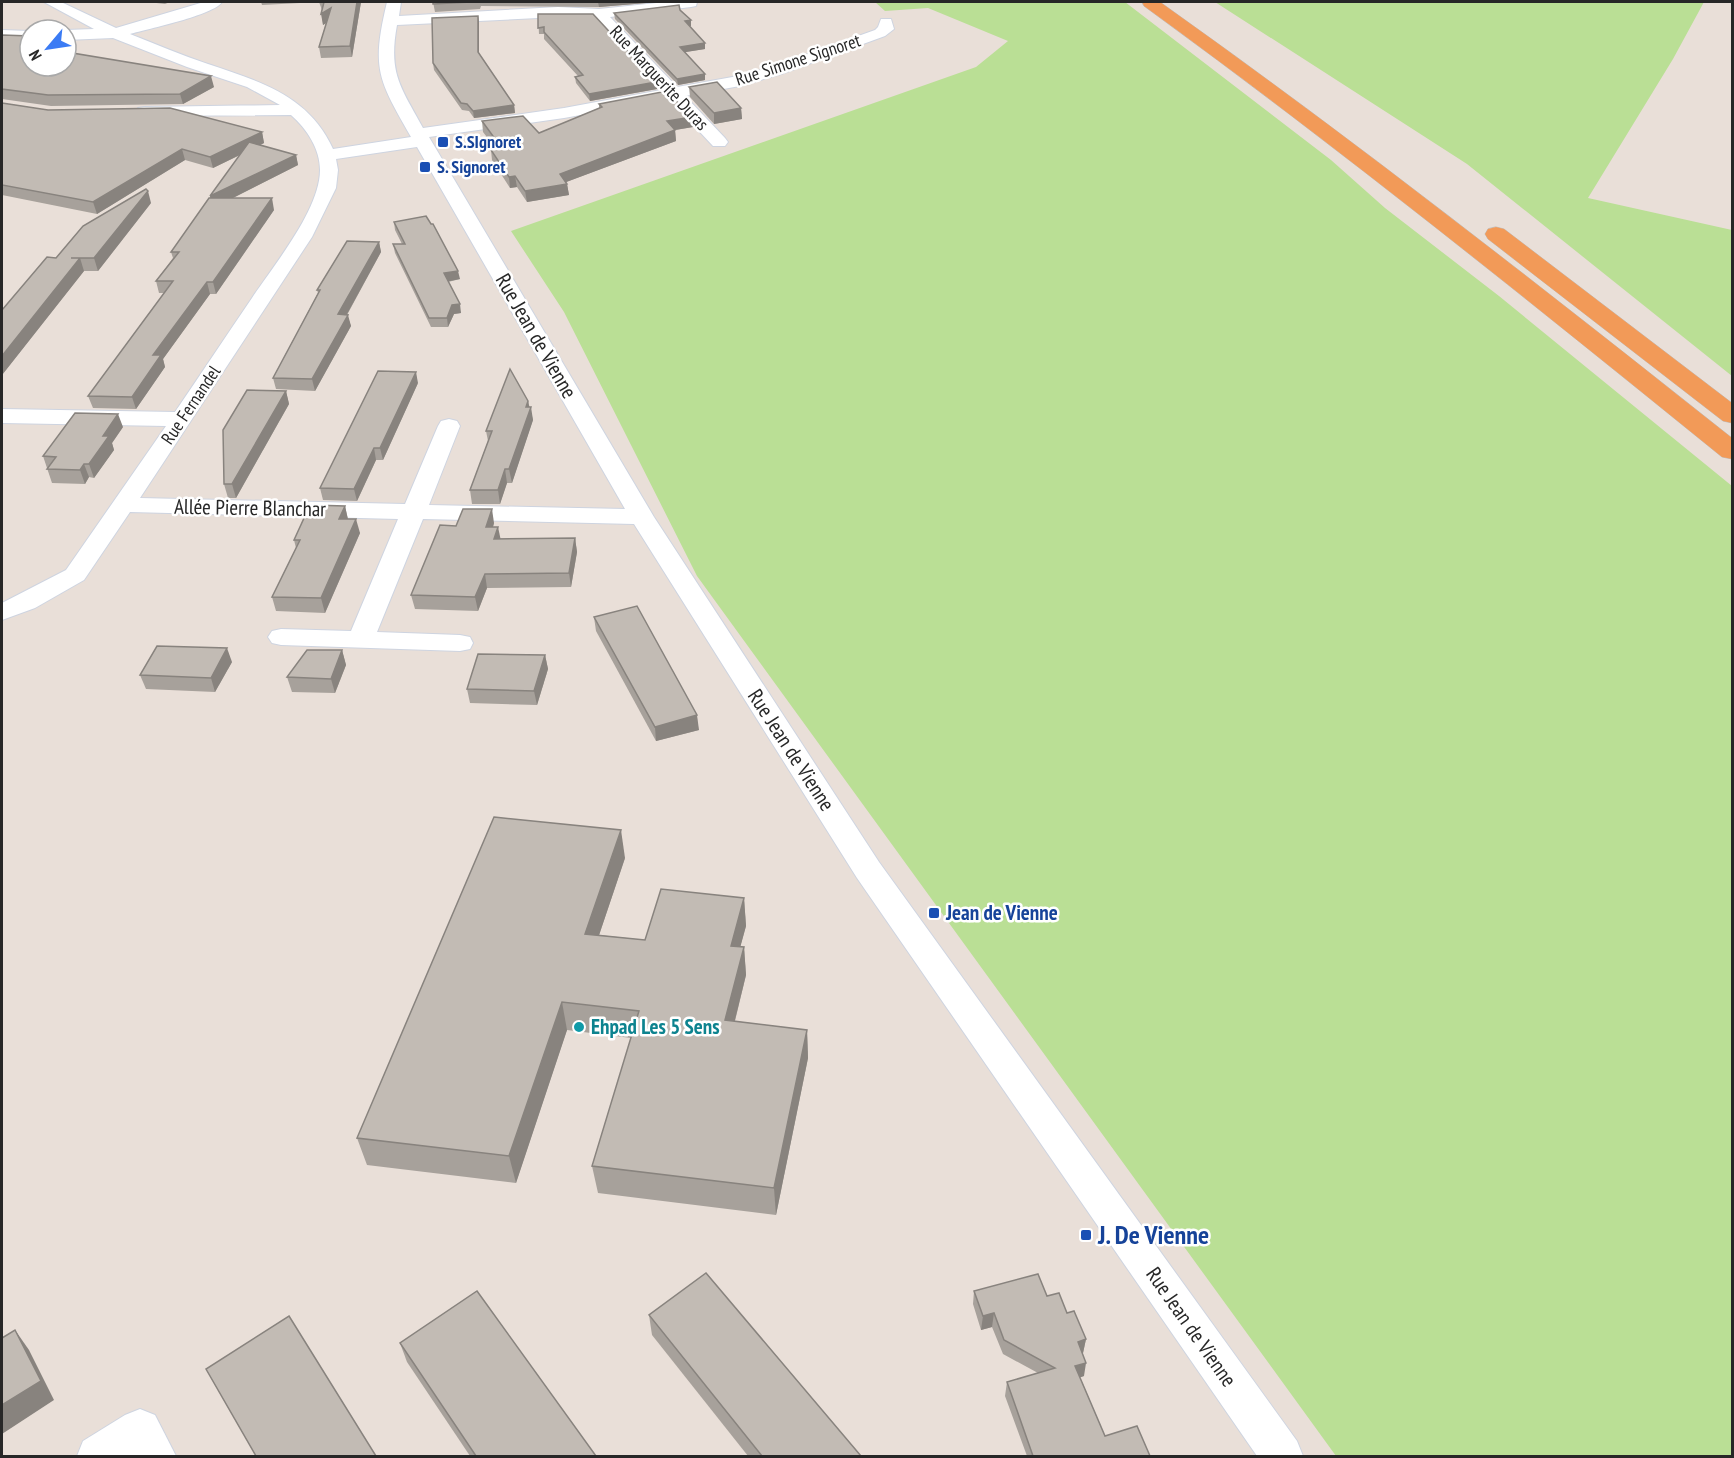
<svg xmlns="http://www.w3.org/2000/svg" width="1734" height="1458" font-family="'PT Sans Narrow',sans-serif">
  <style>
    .green { fill: #badf95 }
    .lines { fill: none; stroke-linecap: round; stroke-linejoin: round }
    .minor-casing { stroke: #ced4e0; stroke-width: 2 }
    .trunk-casing { stroke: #bebebe; stroke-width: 1 }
    .minor { fill: #fff; fill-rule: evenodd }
    .trunk { fill: #f29a58; fill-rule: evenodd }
    .wall { fill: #a7a19b }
    .shaded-wall { fill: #88837e }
    .building { fill: #c2bbb4; stroke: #88837e; stroke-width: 1.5 }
    .transit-dot { fill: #1a4fb4; stroke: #fff; stroke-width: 2 }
    .culture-dot { fill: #0f9aa8; stroke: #fff; stroke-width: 2 }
    .labels { text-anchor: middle; stroke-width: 5; stroke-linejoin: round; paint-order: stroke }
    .far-street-label { font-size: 18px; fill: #272727; stroke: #fff }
    .far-transit-label { font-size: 18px; font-weight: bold; fill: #164399; stroke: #fff; text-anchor: start }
    .street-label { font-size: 21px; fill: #272727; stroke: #fff }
    .transit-label { font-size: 21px; font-weight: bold; fill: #164399; stroke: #fff; text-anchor: start }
    .culture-label { font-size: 21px; font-weight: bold; fill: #0d838f; stroke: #fff; text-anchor: start }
    .near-transit-label { font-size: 26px; font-weight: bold; fill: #164399; stroke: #fff; text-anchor: start }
  </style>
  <rect width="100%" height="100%" fill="#e9dfd8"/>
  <g class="green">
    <polygon points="875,2 1125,2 1331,160 1385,208 1499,296 1732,486 1732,1456 1336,1456 697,576 564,312 511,231 976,67 1008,41 928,8 885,11"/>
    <polygon points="1215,2 1704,2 1673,59 1588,198 1732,230 1732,376 1467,164"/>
  </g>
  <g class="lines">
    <defs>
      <g id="minor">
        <path d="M44 2H61L116 28 204 2H222C214 15 148 29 130 34 156 44 181 55 208 64 258 81 309 95 333 149L411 137C378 79 371 69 387 2H401L399 16 558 7 599 9 666 2H697L696 6 691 7 610 17 677 87 738 76 769 68 875 30 878 27 881 19H891L894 29 885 36 781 74 740 86 685 96 725 138 728 142 725 146H713L669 99 564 118 429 137 654 517 879 862 1297 1441 1303 1456H1257L857 878 634 524 423 519 377 632 460 635 470 637 473 643 470 649 460 651 281 645 272 643 268 637 272 631 281 629 351 631 398 519 130 512 84 580 35 608 2 620V603L66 570 166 426 2 423V409L175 412C201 374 226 336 252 298 273 266 320 210 320 170 320 149 307 129 291 115L138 116 136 112 138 108 144 107 280 105 247 87 187 67 113 38 66 40V30L94 29ZM558 17 595 18 661 90 564 108 423 128C401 87 388 74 397 25ZM417 147 625 509 429 505 460 426 457 421 449 419 441 421 438 426 405 504 140 498 312 237 336 188 338 170 336 159Z"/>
        <polygon points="2,30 30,31 30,41 2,40"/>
        <polygon points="140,1409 155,1415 176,1456 77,1456 83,1441 125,1415"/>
      </g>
      <g id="trunk">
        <path d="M1142 2H1160C1356 141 1544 289 1732 438V459L1722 457C1532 303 1342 150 1144 6Z"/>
        <polygon points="1496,227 1504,229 1732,403 1732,423 1723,421 1488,239 1485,234 1488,229"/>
      </g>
    </defs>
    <use href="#minor" class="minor-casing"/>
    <use href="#trunk" class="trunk-casing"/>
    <use href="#minor" class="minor"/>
    <use href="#trunk" class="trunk"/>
  </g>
  <g class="wall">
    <polygon points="148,2 170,2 165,4"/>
    <polygon points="261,2 361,2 352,57 321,58 319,47 326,23 323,25 322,10 319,2 262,5"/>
    <polygon points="433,2 658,2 599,7 481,6 480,9 435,12"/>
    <polygon points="680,10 691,20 691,26 689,26 705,49 685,52 705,80 678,85 615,19 614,13"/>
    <polygon points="538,14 656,82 657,89 590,101 576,83 575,77 578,76 544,39 544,34 539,34"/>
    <polygon points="478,16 479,23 479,53 514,105 515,113 474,118 469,111 462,110 434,70 433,63"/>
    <polygon points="2,35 30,66 214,87 183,104 51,106 2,99"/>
    <polygon points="689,87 741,108 742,119 714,124 690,97"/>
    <polygon points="2,103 48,110 262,132 264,143 260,145 296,155 298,165 233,198 274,210 216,294 210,294 163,359 165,367 136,409 93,408 88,396 164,293 159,293 156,281 173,258 171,252 240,155 213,168 185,160 97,214 2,195"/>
    <polygon points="599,104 693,127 675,130 676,141 566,182 567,184 569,195 527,202 517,187 510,188 492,160 491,150 496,149 483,132 482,121 539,133 599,108"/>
    <polygon points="151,203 98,271 84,271 2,375 2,310 56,258"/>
    <polygon points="394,222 460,279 448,282 461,313 454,314 448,327 431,327 395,253 393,244 402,244 395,230"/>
    <polygon points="379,242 381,252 347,315 351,326 315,391 276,389 273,378 318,293 317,290"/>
    <polygon points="418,383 383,460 376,460 357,501 323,500 320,488"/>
    <polygon points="286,391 289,404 236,498 228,498 224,484"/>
    <polygon points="528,401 533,420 512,483 507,483 500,504 472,504 470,490 488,441 486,431"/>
    <polygon points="123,427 112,443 114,450 94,478 89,477 85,484 52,483 43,456"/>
    <polygon points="345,506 348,519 360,533 325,613 276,611 272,597 296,548 294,540"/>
    <polygon points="494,523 493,527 500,539 575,538 577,552 571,587 487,588 478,611 415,609 411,595 456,526"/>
    <polygon points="594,617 699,730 656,741 596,631"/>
    <polygon points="342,650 346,665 335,693 292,692 287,677"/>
    <polygon points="545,655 548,669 537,705 470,703 467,689"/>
    <polygon points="232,662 215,692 146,689 140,675"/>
    <polygon points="625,858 599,935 645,940 744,898 746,926 740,947 744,947 746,975 735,1021 807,1030 808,1058 776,1215 598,1193 592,1166 631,1038 567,1030 516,1183 367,1165 357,1138"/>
    <polygon points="974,1291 1047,1296 1067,1313 1086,1339 1083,1353 1082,1353 1084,1376 1080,1377 1105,1436 1150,1456 1027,1456 1005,1396 1007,1382 1038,1373 1003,1354 992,1327 981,1330 973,1304"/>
    <polygon points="649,1315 861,1456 748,1456 652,1335"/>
    <polygon points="400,1343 596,1456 470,1456 407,1362"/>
    <polygon points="206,1369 376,1456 256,1456"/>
  </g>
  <g class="shaded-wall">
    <polygon points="357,2 361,2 352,57 350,46"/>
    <polygon points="598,2 658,2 599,7"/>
    <polygon points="331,8 333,19 323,25 321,14"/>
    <polygon points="478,16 479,23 479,59 478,52"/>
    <polygon points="691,20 691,26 685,27 685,21"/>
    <polygon points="705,43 705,49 680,53 680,47"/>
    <polygon points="705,74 705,80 678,85 677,79"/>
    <polygon points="211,76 214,87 183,104 180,94"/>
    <polygon points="656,82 657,89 590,101 589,94"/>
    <polygon points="514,105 515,113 474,118 473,111"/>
    <polygon points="741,108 742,119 714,124 714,113"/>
    <polygon points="692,117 693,127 675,130 676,141 561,184 560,174 667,121"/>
    <polygon points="262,132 264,143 213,168 210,157"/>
    <polygon points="182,149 185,160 97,214 93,202"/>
    <polygon points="296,155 298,165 213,208 210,196"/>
    <polygon points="515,176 517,187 510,188 509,177"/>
    <polygon points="567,184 569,195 527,202 525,191"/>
    <polygon points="148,191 151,203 98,271 94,258"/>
    <polygon points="272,198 274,210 216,294 213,282"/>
    <polygon points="379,242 381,252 341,325 338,314"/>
    <polygon points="80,258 84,271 2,375 2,356"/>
    <polygon points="458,271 460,279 445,282 444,273"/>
    <polygon points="207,282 210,294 163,359 165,367 136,409 132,397 153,355"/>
    <polygon points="460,304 461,313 454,314 448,327 447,318 452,305"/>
    <polygon points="348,315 351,326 315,391 312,379"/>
    <polygon points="416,372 418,383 383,460 380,448"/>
    <polygon points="286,391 289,404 236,498 232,484"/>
    <polygon points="528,401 530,411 531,407 533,420 512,483 509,469"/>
    <polygon points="118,414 123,427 112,443 114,450 94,478 89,464 103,436"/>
    <polygon points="374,448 376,460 357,501 354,489"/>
    <polygon points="84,464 89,477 85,484 80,470"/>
    <polygon points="505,469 507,483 500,504 498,490"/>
    <polygon points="345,506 348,520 339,519"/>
    <polygon points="492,509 494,523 489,540 486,527"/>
    <polygon points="356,519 360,533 325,613 321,598"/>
    <polygon points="498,527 501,541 494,539"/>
    <polygon points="575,538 577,552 571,587 569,573"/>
    <polygon points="485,574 487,588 478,611 475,597"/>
    <polygon points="227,648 232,662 215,692 211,678"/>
    <polygon points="342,650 346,665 335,693 331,679"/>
    <polygon points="545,655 548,669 537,705 534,691"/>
    <polygon points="697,715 699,730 656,741 655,727"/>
    <polygon points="621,830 625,858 590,962 585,934"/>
    <polygon points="744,898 746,926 733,974 731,946"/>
    <polygon points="744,947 746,975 728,1048 725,1020"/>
    <polygon points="562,1002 567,1030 516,1183 509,1156"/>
    <polygon points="807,1030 808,1058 776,1215 774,1188"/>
    <polygon points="994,1313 992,1327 981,1330 983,1316"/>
    <polygon points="15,1330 29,1350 54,1400 2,1434 2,1405"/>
    <polygon points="1086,1339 1083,1353 1076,1356 1078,1342"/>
    <polygon points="1086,1363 1084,1376 1073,1380 1075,1366"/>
  </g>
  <g class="building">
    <polygon points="324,2 357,2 350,46 319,47 331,8 321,14"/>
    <polygon points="433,2 471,2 433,4"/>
    <polygon points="679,5 680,10 691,20 685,21 705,43 680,47 705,74 677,79 614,13"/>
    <polygon points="538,14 593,14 656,82 589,94 575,77 583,75 544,32 544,27 538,28"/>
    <polygon points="478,16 478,52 514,105 473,111 467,104 461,103 433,63 432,18"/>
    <polygon points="2,35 30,36 30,66 66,66 66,52 211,76 180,94 48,95 2,89"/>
    <polygon points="717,82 741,108 714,113 689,87"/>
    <polygon points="667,91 692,117 667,121 675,130 560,174 567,184 525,191 515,176 509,177 491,150 501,147 482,121 523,116 539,133 602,107 599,104"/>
    <polygon points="2,103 48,110 170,108 262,132 210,157 182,149 93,202 2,185"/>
    <polygon points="249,142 296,155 210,196"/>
    <polygon points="146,189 148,191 94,258 71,258 80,258 2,356 2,310 47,257 56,258 83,226"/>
    <polygon points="209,198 272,198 213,282 207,282 153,355 161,355 132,397 88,396 173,281 156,281 179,252 171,252"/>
    <polygon points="426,216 431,224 433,224 458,271 444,273 460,304 452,305 447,318 429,318 393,244 405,244 394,222"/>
    <polygon points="347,241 379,242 338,314 348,315 312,379 273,378 320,290 317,290"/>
    <polygon points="510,369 528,401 526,407 531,407 509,469 505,469 498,490 470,490 492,431 486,431"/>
    <polygon points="378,371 416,372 380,448 374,448 354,489 320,488"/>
    <polygon points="247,390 286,391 232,484 224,484 223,430"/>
    <polygon points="75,413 118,414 103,436 109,436 89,464 84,464 80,470 47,469 56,457 43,456"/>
    <polygon points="310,505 345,506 339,519 356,519 321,598 272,597 300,540 294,540"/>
    <polygon points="463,509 492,509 486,527 498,527 494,539 575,538 569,573 485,574 475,597 411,595 440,525 456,526"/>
    <polygon points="637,606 697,715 655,727 594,617"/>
    <polygon points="157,646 227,648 211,678 140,675"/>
    <polygon points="307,650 342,650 331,679 287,677"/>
    <polygon points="478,654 545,655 534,691 467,689"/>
    <polygon points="494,817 621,830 585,934 645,940 661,889 744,898 731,946 744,947 725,1020 807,1030 774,1188 592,1166 639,1011 562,1002 509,1156 357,1138"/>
    <polygon points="706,1273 861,1456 762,1456 649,1315"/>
    <polygon points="1038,1274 1047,1296 1059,1293 1067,1313 1074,1311 1086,1339 1078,1342 1086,1363 1075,1366 1105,1436 1137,1426 1150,1456 1033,1456 1007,1382 1055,1368 1004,1340 994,1313 983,1316 974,1291"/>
    <polygon points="477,1291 596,1456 476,1456 400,1343"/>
    <polygon points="289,1316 376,1456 256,1456 206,1369"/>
    <polygon points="15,1330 41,1381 2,1405 2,1338"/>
  </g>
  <g class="transit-dot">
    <rect x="437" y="136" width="12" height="12" rx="3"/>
    <rect x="419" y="161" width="12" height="12" rx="3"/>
    <rect x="928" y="907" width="12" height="12" rx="3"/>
    <rect x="1080" y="1229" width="12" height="12" rx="3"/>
  </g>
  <circle class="culture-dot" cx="579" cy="1027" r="6"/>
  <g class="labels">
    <g class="far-street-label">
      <text transform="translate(798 60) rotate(-18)" y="6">Rue Simone Signoret</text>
      <text transform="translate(659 78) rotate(47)" y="6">Rue Marguerite Duras</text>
      <text transform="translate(191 405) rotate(-56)" y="6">Rue Fernandel</text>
    </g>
    <g class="far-transit-label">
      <text x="455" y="148">S.SIgnoret</text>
      <text x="437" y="173">S. Signoret</text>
    </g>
    <g class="street-label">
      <text transform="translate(536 336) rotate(60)" y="7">Rue Jean de Vienne</text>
      <text transform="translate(250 508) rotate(1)" y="7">Allée Pierre Blanchar</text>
      <text transform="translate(791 750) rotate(57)" y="7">Rue Jean de Vienne</text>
      <text transform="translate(1191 1327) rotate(55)" y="7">Rue Jean de Vienne</text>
    </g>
    <g class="transit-label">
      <text x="946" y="920">Jean de Vienne</text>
    </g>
    <g class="culture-label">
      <text x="591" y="1034">Ehpad Les 5 Sens</text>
    </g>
    <g class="near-transit-label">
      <text x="1098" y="1244">J. De Vienne</text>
    </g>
  </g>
  <rect width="1734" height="1458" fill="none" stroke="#272727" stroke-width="6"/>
  <g transform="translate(48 48) rotate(241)"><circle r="28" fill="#ffffff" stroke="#a9a9a9" stroke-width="1.5"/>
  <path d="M0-4.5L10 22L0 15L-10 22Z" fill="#3b7bf4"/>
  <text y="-9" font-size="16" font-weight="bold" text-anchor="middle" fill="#272727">N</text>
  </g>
</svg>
